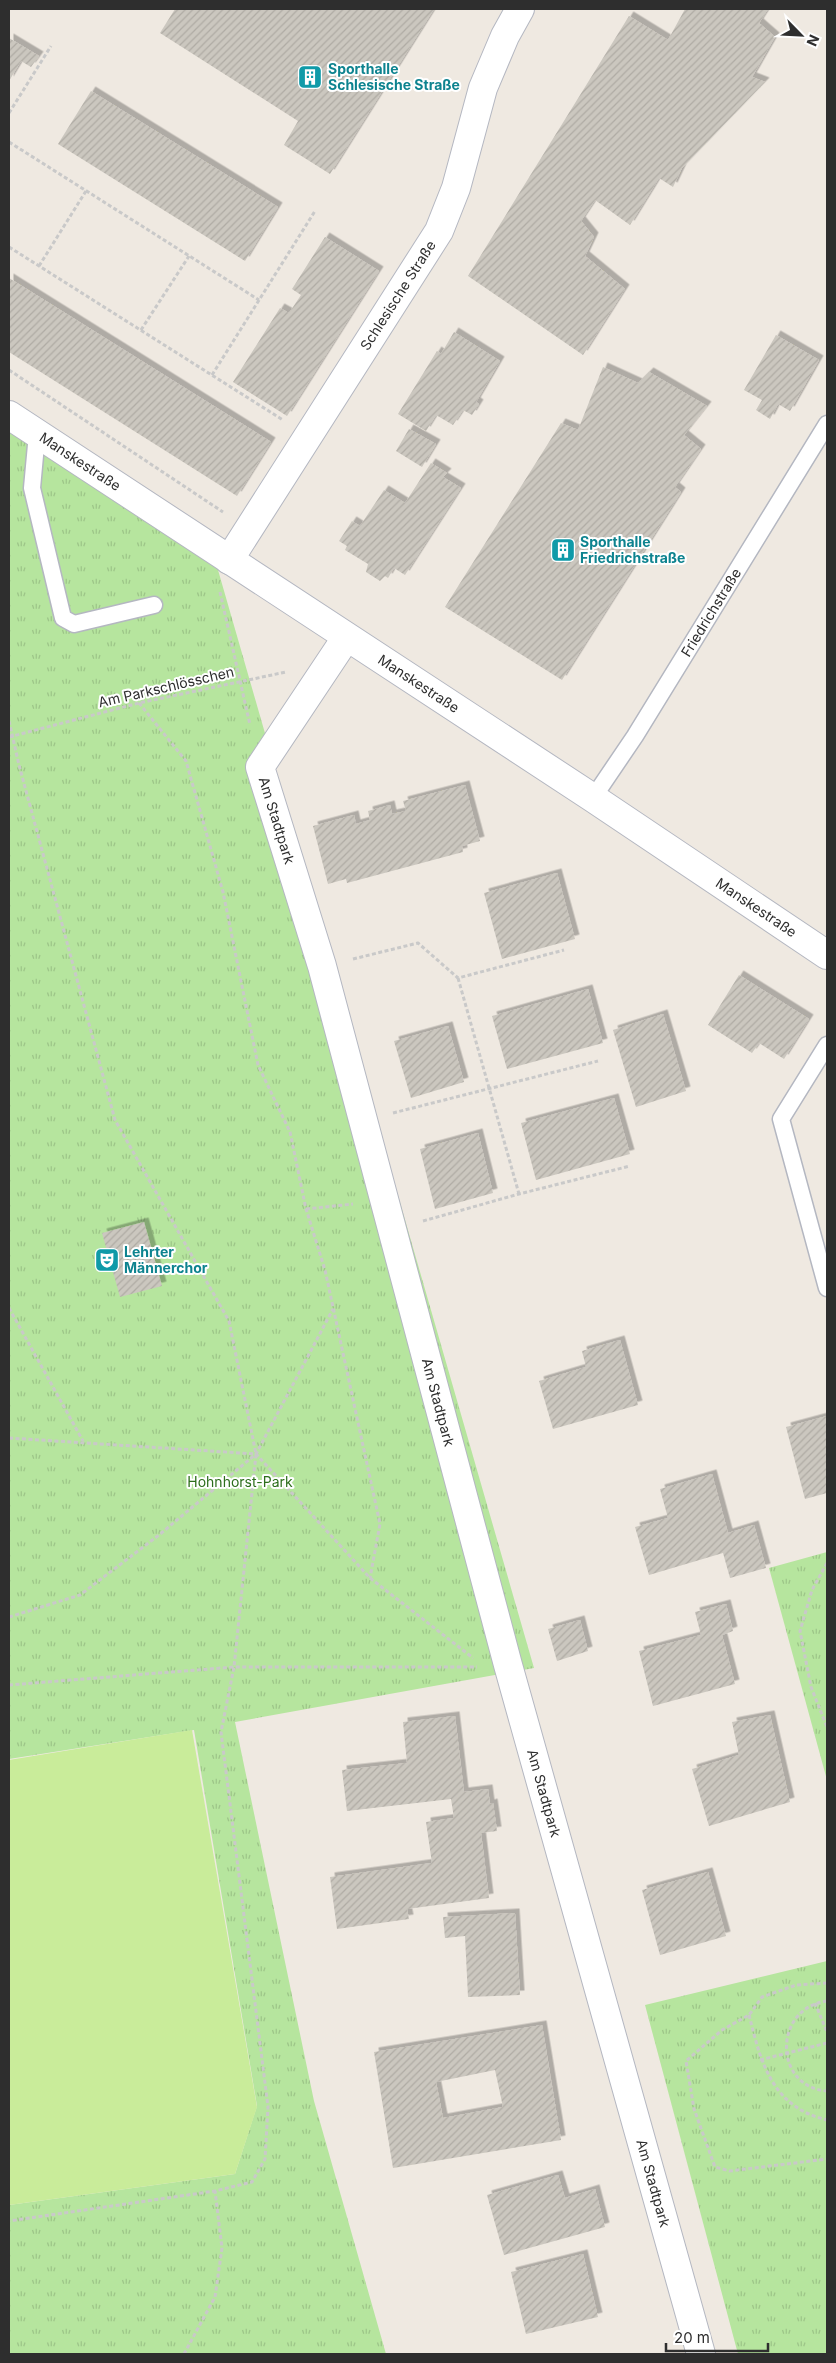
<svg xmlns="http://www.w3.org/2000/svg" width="836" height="2363" font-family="Inter,sans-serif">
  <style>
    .park { fill: url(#park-tufts) }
    .pitch { fill: #c9ec9a }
    .building { fill: url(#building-hatch); fill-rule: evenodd; filter: url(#shadow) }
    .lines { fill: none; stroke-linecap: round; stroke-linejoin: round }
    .lane-casing { stroke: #b4b7c1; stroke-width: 19 }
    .street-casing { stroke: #b4b7c1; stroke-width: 30 }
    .path { stroke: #c9c9c9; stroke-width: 3; stroke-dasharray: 4 2.5; stroke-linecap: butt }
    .lane { stroke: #fff; stroke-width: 16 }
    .street { stroke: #fff; stroke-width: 28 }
    .labels { text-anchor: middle; stroke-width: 4; stroke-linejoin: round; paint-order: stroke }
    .culture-label { font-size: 14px; font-weight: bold; fill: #0d838f; stroke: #fff; text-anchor: start }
    .street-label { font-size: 14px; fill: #2e2e2e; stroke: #fff }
    .park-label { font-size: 14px; fill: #2c6e1b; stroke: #fff }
  </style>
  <defs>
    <pattern id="park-tufts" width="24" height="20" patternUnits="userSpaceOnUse" patternTransform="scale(1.25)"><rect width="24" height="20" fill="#b6e59e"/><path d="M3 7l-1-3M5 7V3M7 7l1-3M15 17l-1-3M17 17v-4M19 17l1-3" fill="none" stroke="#9dc588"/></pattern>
    <pattern id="building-hatch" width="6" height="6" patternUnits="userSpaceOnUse" patternTransform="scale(1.25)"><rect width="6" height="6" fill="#cbc7bf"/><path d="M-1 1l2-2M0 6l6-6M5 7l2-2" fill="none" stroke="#afaba4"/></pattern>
    <filter id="shadow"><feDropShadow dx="4.5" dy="-4.5" stdDeviation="0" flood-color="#0004"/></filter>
  </defs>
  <rect width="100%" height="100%" fill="#efe9e1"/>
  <g class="park">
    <polygon points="9,428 216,563 534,1668 235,1722 314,2101 386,2354 9,2354 9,2205 235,2174 257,2106 194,1730 9,1759"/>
    <polygon points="827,1552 827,1780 769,1568"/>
    <polygon points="827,1961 827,2354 738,2354 645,2005"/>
  </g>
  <polygon class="pitch" points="192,1730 257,2107 235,2174 9,2205 9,1760"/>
  <g class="building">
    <polygon points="175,9 434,9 330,174 284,145 298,121 160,33"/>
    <polygon points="685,9 768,9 759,23 775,37 752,77 765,82 682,168 673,187 659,178 630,225 595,200 581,221 594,237 585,256 625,289 583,355 468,276 629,16 668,40"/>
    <polygon points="9,38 39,56 31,67 21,61 9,81"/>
    <polygon points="91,91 278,207 245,261 58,144"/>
    <polygon points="325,237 379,271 287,416 233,382 280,308 289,313 301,295 292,289"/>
    <polygon points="9,278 271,442 237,496 9,352"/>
    <polygon points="454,332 500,361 476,402 479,404 472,415 463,410 453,425 436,415 426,431 398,414 437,351 441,354"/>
    <polygon points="776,335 819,360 790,411 778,404 770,419 756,410 762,400 744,390"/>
    <polygon points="603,367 638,383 649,372 707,406 684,435 701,449 675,487 681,492 562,680 445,607 561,423 578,430"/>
    <polygon points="409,429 436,444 422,467 396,451"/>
    <polygon points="431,463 447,473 443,477 461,488 405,575 394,568 388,578 385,576 380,581 366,572 368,564 345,550 347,546 339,541 352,521 360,526 384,490 405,503"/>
    <polygon points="465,785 480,841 462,846 463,852 347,883 346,879 328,884 313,826 354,815 356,824 370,820 368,811 390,805 392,814 406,811 403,801"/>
    <polygon points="557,873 575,939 502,959 484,893"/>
    <polygon points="739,975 809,1019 784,1059 759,1043 752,1053 708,1025"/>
    <polygon points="588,989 603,1043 507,1069 492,1016"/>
    <polygon points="663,1014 686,1091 636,1107 613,1030"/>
    <polygon points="448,1026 464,1082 411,1098 394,1041"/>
    <polygon points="614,1098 630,1154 536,1180 521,1123"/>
    <polygon points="478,1133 493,1193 435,1209 420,1149"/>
    <polygon points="144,1222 162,1286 120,1297 102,1233"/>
    <polygon points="620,1340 638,1405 553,1429 539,1381 586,1367 582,1351"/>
    <polygon points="827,1416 827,1493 805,1499 786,1427"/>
    <polygon points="712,1474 728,1533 754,1525 766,1568 730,1578 723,1553 649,1575 635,1527 668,1518 660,1489"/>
    <polygon points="726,1604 733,1631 722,1635 735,1684 653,1706 639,1651 701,1635 695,1612"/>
    <polygon points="580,1620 588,1651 557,1661 548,1629"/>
    <polygon points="770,1715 790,1802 709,1826 692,1769 739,1755 732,1722"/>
    <polygon points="455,1716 464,1792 488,1789 490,1804 493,1803 497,1831 481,1833 489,1898 407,1909 409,1919 337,1929 330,1877 432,1863 426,1822 454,1818 451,1799 347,1811 342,1770 407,1763 403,1722"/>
    <polygon points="708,1872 726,1936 660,1955 642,1890"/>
    <polygon points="515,1913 520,1995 468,1997 465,1936 445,1938 443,1917"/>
    <path d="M542 2025 561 2140 393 2168 374 2052ZM495 2070 503 2107 443 2118 436 2082Z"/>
    <polygon points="558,2175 565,2198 595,2189 605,2227 504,2255 487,2195"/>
    <polygon points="583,2254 598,2317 526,2334 511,2272"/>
  </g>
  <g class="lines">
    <defs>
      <g id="lane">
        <polyline points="37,434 32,488 63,618 74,624 154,605"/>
        <path id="s1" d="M593 798 635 736 827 424"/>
        <polyline points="827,1045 781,1119 827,1288"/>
      </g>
      <g id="street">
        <path id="s2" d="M9 415 593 798 827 955"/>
        <path id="s3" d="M229 560 439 231 456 188 483 88 505 36 520 9"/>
        <path id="s4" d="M346 638 260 767 322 966 508 1665 701 2354"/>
      </g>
    </defs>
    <use href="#lane" class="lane-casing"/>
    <use href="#street" class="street-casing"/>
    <g class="path">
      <polyline points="9,113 51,46"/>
      <polyline points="9,142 259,300"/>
      <polyline points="9,247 283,420"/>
      <polyline points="39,266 86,191"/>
      <polyline points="141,330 189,256"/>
      <polyline points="9,370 223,512"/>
      <polyline points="212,375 315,211"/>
      <polyline points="220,592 250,725"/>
      <polyline points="139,703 186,761 223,892 258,1065 290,1132 306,1209 325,1270 380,1524 370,1578"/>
      <polyline points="9,721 19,765 115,1120 229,1321 256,1454 234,1667 221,1732 268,2107 265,2159 252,2182 215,2191 9,2221"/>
      <polyline points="9,737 139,703 286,672"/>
      <polyline points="353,959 418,943 458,978 564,950"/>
      <polyline points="458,978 519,1194"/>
      <polyline points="393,1113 598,1061"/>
      <polyline points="306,1209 353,1204"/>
      <polyline points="423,1221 519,1194 630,1166"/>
      <polyline points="9,1308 83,1441"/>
      <polyline points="9,1438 256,1454 370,1578 473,1658"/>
      <polyline points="827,1563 812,1590 800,1631 811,1687 827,1727"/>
      <polyline points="9,1617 80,1595 159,1535 256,1454 333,1309"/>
      <polyline points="9,1685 234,1667 477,1667"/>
      <polyline points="827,1983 796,1985 762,1997 749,2015 722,2030 686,2061 694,2109 715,2167 730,2171 827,2159"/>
      <path d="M827 2001C773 2008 773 2087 827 2091"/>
      <polyline points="815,2003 827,2032"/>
      <path d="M749 2015C761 2063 772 2107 827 2120"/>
      <polyline points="760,2060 827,2043"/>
      <polyline points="184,2354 215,2297 222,2248 215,2191"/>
    </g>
    <use href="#lane" class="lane"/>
    <use href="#street" class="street"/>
  </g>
  <defs>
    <symbol id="building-square" viewBox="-11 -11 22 22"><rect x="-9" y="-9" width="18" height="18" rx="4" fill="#0f9aa8" stroke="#fff"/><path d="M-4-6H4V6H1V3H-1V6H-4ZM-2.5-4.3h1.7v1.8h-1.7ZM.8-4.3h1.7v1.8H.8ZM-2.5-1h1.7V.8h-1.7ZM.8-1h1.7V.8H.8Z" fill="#fff"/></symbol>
    <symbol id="theatre-square" viewBox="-11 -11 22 22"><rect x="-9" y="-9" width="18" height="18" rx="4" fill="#0f9aa8" stroke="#fff"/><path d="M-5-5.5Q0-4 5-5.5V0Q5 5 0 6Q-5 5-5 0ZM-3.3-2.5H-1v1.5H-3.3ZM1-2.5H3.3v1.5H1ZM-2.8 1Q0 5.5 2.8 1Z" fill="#fff"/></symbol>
  </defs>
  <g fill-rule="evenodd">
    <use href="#building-square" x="296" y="63" width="28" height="28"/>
    <use href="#building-square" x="549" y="536" width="28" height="28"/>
    <use href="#theatre-square" x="93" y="1246" width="28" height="28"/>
  </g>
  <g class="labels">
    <g class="culture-label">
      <text x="328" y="74">Sporthalle<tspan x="328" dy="16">Schlesische Straße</tspan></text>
      <text x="580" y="547">Sporthalle<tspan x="580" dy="16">Friedrichstraße</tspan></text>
      <text x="124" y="1257">Lehrter<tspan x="124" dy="16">Männerchor</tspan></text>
    </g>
    <g class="street-label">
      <text dy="5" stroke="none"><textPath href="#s3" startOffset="314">Schlesische Straße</textPath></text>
      <text dy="5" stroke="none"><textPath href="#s2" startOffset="85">Manskestraße</textPath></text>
      <text dy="5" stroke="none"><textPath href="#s1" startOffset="220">Friedrichstraße</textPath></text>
      <text dy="5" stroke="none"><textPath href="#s2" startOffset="490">Manskestraße</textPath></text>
      <text transform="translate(166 687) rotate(-13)" y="5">Am Parkschlösschen</text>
      <text dy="5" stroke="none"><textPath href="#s4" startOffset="211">Am Stadtpark</textPath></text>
      <text dy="5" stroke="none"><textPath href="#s2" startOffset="895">Manskestraße</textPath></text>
      <text dy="5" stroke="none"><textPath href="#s4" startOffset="815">Am Stadtpark</textPath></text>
      <text dy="5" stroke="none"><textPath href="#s4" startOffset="1220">Am Stadtpark</textPath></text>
      <text dy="5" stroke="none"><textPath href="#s4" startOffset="1625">Am Stadtpark</textPath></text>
    </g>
    <g class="park-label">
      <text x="240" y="1487">Hohnhorst-Park</text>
    </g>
  </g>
  <rect width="836" height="2363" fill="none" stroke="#2e2e2e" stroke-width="20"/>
  <g transform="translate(801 35) rotate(114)" stroke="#ffffff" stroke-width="4" paint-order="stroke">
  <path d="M0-4L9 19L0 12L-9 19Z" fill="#2e2e2e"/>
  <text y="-8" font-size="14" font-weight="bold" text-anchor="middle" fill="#2e2e2e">N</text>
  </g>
  <path d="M666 2343v8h102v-8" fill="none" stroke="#2e2e2e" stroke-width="2.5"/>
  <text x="674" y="2343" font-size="15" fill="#2e2e2e" stroke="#ffffff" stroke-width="4" paint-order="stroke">20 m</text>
</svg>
